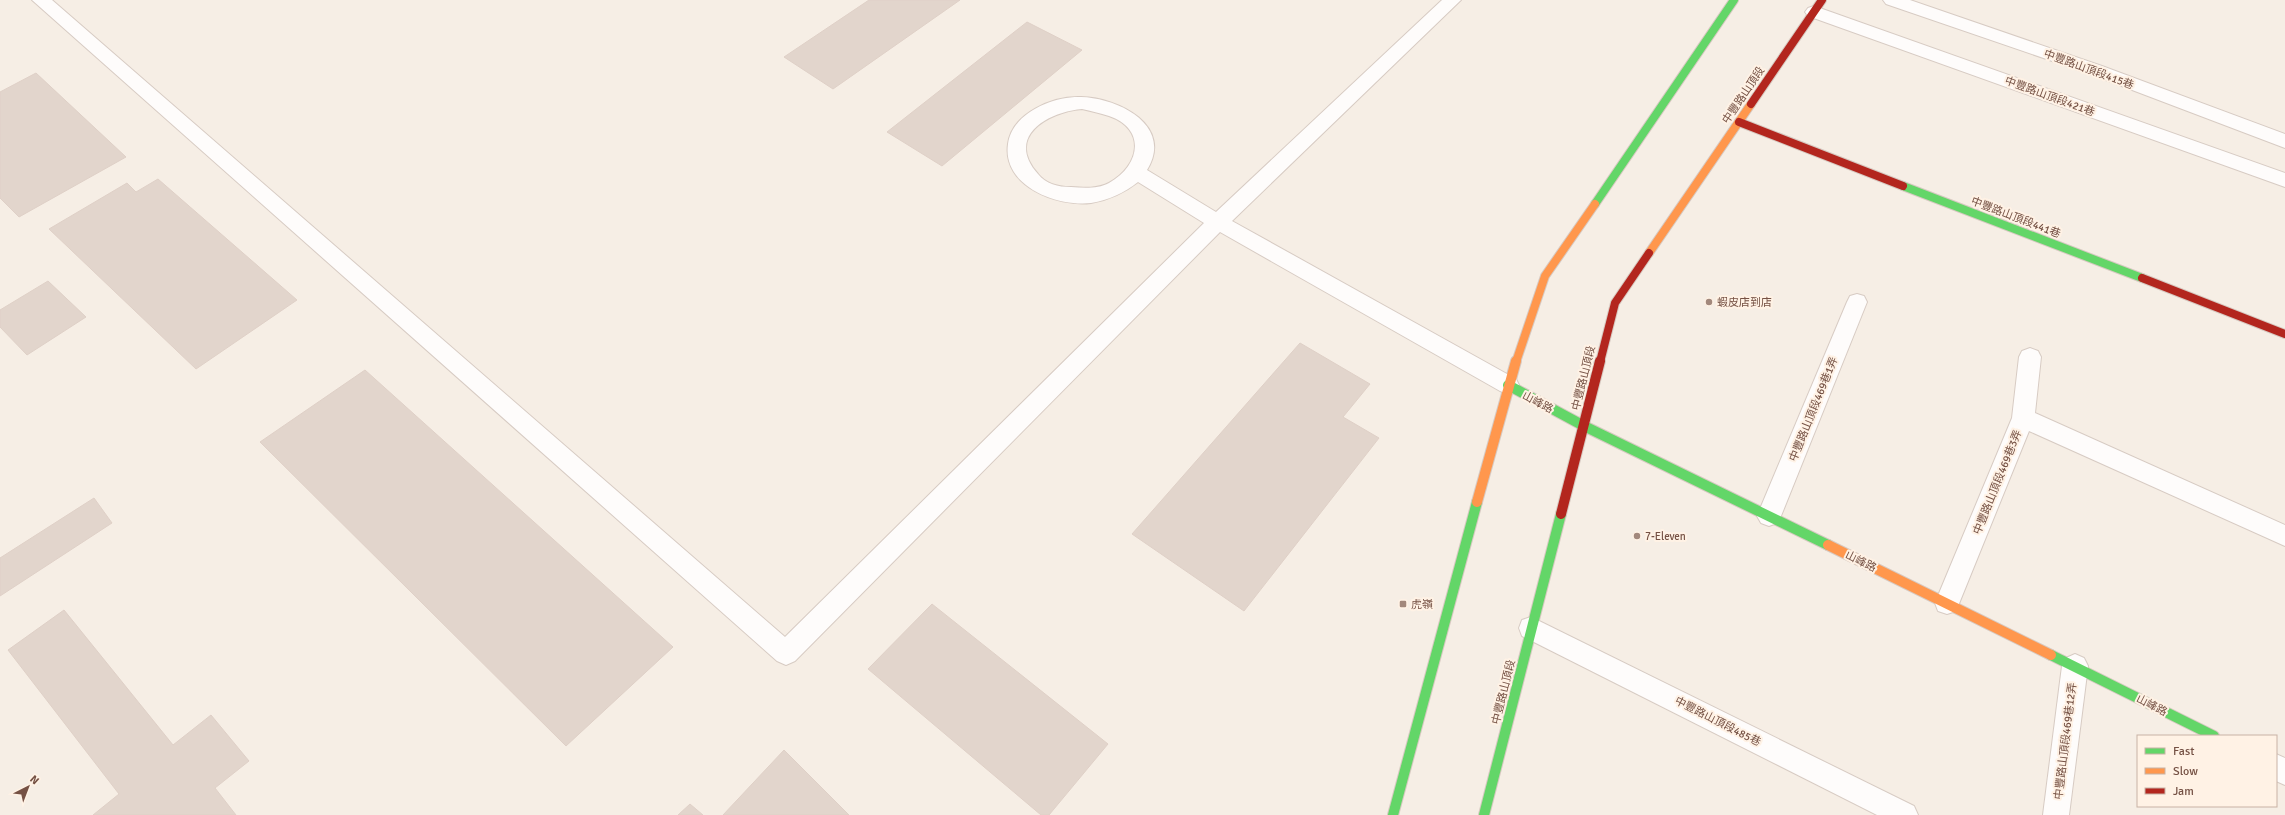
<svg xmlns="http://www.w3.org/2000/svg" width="2285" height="815" font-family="Signika,'Noto Sans TC',sans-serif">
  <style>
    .building { fill: #e2d5cc; stroke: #dfd0c7 }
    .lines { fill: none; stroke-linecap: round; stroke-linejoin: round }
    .lane-casing { stroke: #d7cbc3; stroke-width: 2 }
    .street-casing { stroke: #d7cbc3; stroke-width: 2 }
    .fast-far1-casing { stroke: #d7c9c1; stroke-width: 10 }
    .fast-casing { stroke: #d7c9c1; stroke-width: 12 }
    .slow-far1-casing { stroke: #d7c9c1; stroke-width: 10 }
    .slow-casing { stroke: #d7c9c1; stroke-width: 12 }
    .jam-far1-casing { stroke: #d7c9c1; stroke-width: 10 }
    .jam-casing { stroke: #d7c9c1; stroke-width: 12 }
    .lane { fill: #fefcfb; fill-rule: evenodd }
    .street { fill: #fefcfb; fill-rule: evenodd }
    .fast-far1 { stroke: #63d668; stroke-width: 8 }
    .fast { stroke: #63d668; stroke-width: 10 }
    .slow-far1 { stroke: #ff974d; stroke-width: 8 }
    .slow { stroke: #ff974d; stroke-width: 10 }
    .jam-far1 { stroke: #b3261e; stroke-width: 8 }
    .jam { stroke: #b3261e; stroke-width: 10 }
    .poi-dot { fill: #a2887c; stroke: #fff2e5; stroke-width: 1.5 }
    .labels { text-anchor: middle; stroke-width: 4; stroke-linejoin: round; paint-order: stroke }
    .street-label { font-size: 11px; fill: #755144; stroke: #fff2e5 }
    .poi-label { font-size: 11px; fill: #755144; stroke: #fff2e5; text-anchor: start }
  </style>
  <rect width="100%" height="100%" fill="#f6eee5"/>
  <g class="building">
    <polygon points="869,0 960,0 833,89 784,57"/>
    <polygon points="1027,22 1082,50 942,166 887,132"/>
    <polygon points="36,73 126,157 19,217 0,198 0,92"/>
    <polygon points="158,179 297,300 196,369 49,229 127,183 136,192"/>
    <polygon points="48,281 86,317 27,355 0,327 0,310"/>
    <polygon points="1300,343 1370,384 1343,417 1379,438 1244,611 1132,534"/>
    <polygon points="365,370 673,647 566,746 260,442"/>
    <polygon points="94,498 112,523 0,596 0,558"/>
    <polygon points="932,604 1108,744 1049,815 1041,815 868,669"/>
    <polygon points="64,610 173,745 211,715 249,761 215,788 236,815 93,815 119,794 8,650"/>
    <polygon points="784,750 849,815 723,815"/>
    <polygon points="690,804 703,815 678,815"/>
  </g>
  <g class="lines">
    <defs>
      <g id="lane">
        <path d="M32 0H52L785 637 1204 223 1138 182C1124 193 1109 200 1091 203 1057 207 1002 186 1008 144 1012 113 1053 96 1081 97 1119 98 1174 126 1147 170L1216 212 1442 0H1461L1232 221 1516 379 1519 385 1516 391 1508 394 1500 391 1220 232 795 661 786 665 777 661ZM1082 109C1091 111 1100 113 1109 116 1147 129 1140 166 1109 183 1098 189 1084 188 1071 187 1058 187 1046 184 1038 174 1005 137 1047 112 1082 109Z"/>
        <polygon points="1883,0 1910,0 2102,66 2285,134 2285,148 2090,74 1886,4"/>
        <polygon points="1814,6 2285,173 2285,187 1808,16 1805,12 1808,8"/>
      </g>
      <g id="street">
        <polygon points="1857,294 1864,296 1867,302 1781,516 1777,523 1769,526 1761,523 1757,516 1847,302 1850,296"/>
        <polygon points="2030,348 2038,351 2041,357 2035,413 2285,525 2285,546 2029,431 1956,611 1947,614 1938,611 1935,603 2012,418 2019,357 2022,351"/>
        <polygon points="1531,617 1914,806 1918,815 1877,815 1522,636 1519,628 1522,620"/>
        <polygon points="2075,654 2084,658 2088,666 2069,815 2043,815 2062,666 2066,658"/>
        <polygon points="2276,754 2285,758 2285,785 2276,781"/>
      </g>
      <g id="fast-far1">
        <polyline points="1903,186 2142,278"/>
        <polyline points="1595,204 1734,0"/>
      </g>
      <g id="fast">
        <polyline points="1508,385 1584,426 1828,545"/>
        <polyline points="2051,655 2214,736"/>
        <polyline points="1393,815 1477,502"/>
        <polyline points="1484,815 1561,514"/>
      </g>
      <g id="slow-far1">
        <polyline points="1649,253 1751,104"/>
        <polyline points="1516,362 1545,276 1595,204"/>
      </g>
      <g id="slow">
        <polyline points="1477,502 1516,361"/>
        <polyline points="1828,545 2051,655"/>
      </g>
      <g id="jam-far1">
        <polyline points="1751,104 1822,0"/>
        <polyline points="1739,122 1903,186"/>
        <polyline points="2142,278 2285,334"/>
        <polyline points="1600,362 1615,303 1649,253"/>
      </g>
      <polyline id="jam" points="1561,514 1600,361"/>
    </defs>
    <use href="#lane" class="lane-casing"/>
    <use href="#street" class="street-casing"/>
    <use href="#fast-far1" class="fast-far1-casing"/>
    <use href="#fast" class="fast-casing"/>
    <use href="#slow-far1" class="slow-far1-casing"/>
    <use href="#slow" class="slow-casing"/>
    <use href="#jam-far1" class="jam-far1-casing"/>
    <use href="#jam" class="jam-casing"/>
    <use href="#lane" class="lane"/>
    <use href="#street" class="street"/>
    <use href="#fast-far1" class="fast-far1"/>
    <use href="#fast" class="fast"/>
    <use href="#slow-far1" class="slow-far1"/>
    <use href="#slow" class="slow"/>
    <use href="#jam-far1" class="jam-far1"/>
    <use href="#jam" class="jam"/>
  </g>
  <g class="poi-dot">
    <circle cx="1709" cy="302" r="4"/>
    <circle cx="1637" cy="536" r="4"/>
    <rect x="1399" y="600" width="8" height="8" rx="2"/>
  </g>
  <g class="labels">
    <g class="street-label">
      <text transform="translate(2089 69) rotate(20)" y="4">中豐路山頂段415巷</text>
      <text transform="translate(1743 95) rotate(-56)" y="4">中豐路山頂段</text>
      <text transform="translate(2050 96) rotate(20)" y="4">中豐路山頂段421巷</text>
      <text transform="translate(2016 217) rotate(21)" y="4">中豐路山頂段441巷</text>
      <text transform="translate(1583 378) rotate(-76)" y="4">中豐路山頂段</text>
      <text transform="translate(1538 402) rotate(28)" y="4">山峰路</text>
      <text transform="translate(1813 409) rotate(-68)" y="4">中豐路山頂段469巷1弄</text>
      <text transform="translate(1997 482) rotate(-68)" y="4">中豐路山頂段469巷3弄</text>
      <text transform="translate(1861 561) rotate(26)" y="4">山峰路</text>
      <text transform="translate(1503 692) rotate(-76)" y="4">中豐路山頂段</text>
      <text transform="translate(2152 705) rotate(27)" y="4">山峰路</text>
      <text transform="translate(1718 721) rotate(27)" y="4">中豐路山頂段485巷</text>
      <text transform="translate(2065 741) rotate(-83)" y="4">中豐路山頂段469巷12弄</text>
    </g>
    <g class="poi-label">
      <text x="1717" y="306">蝦皮店到店</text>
      <text x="1645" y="540">7-Eleven</text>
      <text x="1411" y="608">虎嶺</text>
    </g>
  </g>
  <rect x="2137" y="735" width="140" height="72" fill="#fff2e5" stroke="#c8b2a5"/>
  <rect x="2145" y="748" width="20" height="6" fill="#63d668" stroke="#c8b2a5"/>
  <text x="2173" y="755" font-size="12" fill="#755144">Fast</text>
  <rect x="2145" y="768" width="20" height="6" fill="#ff974d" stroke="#c8b2a5"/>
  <text x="2173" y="775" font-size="12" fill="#755144">Slow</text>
  <rect x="2145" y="788" width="20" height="6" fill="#b3261e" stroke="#c8b2a5"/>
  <text x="2173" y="795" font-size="12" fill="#755144">Jam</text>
  <g transform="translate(28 787) rotate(42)" stroke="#fff2e5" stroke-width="3" paint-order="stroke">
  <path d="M0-3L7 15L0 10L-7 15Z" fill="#755144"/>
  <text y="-6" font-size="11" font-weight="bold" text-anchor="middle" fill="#755144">N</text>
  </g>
</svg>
